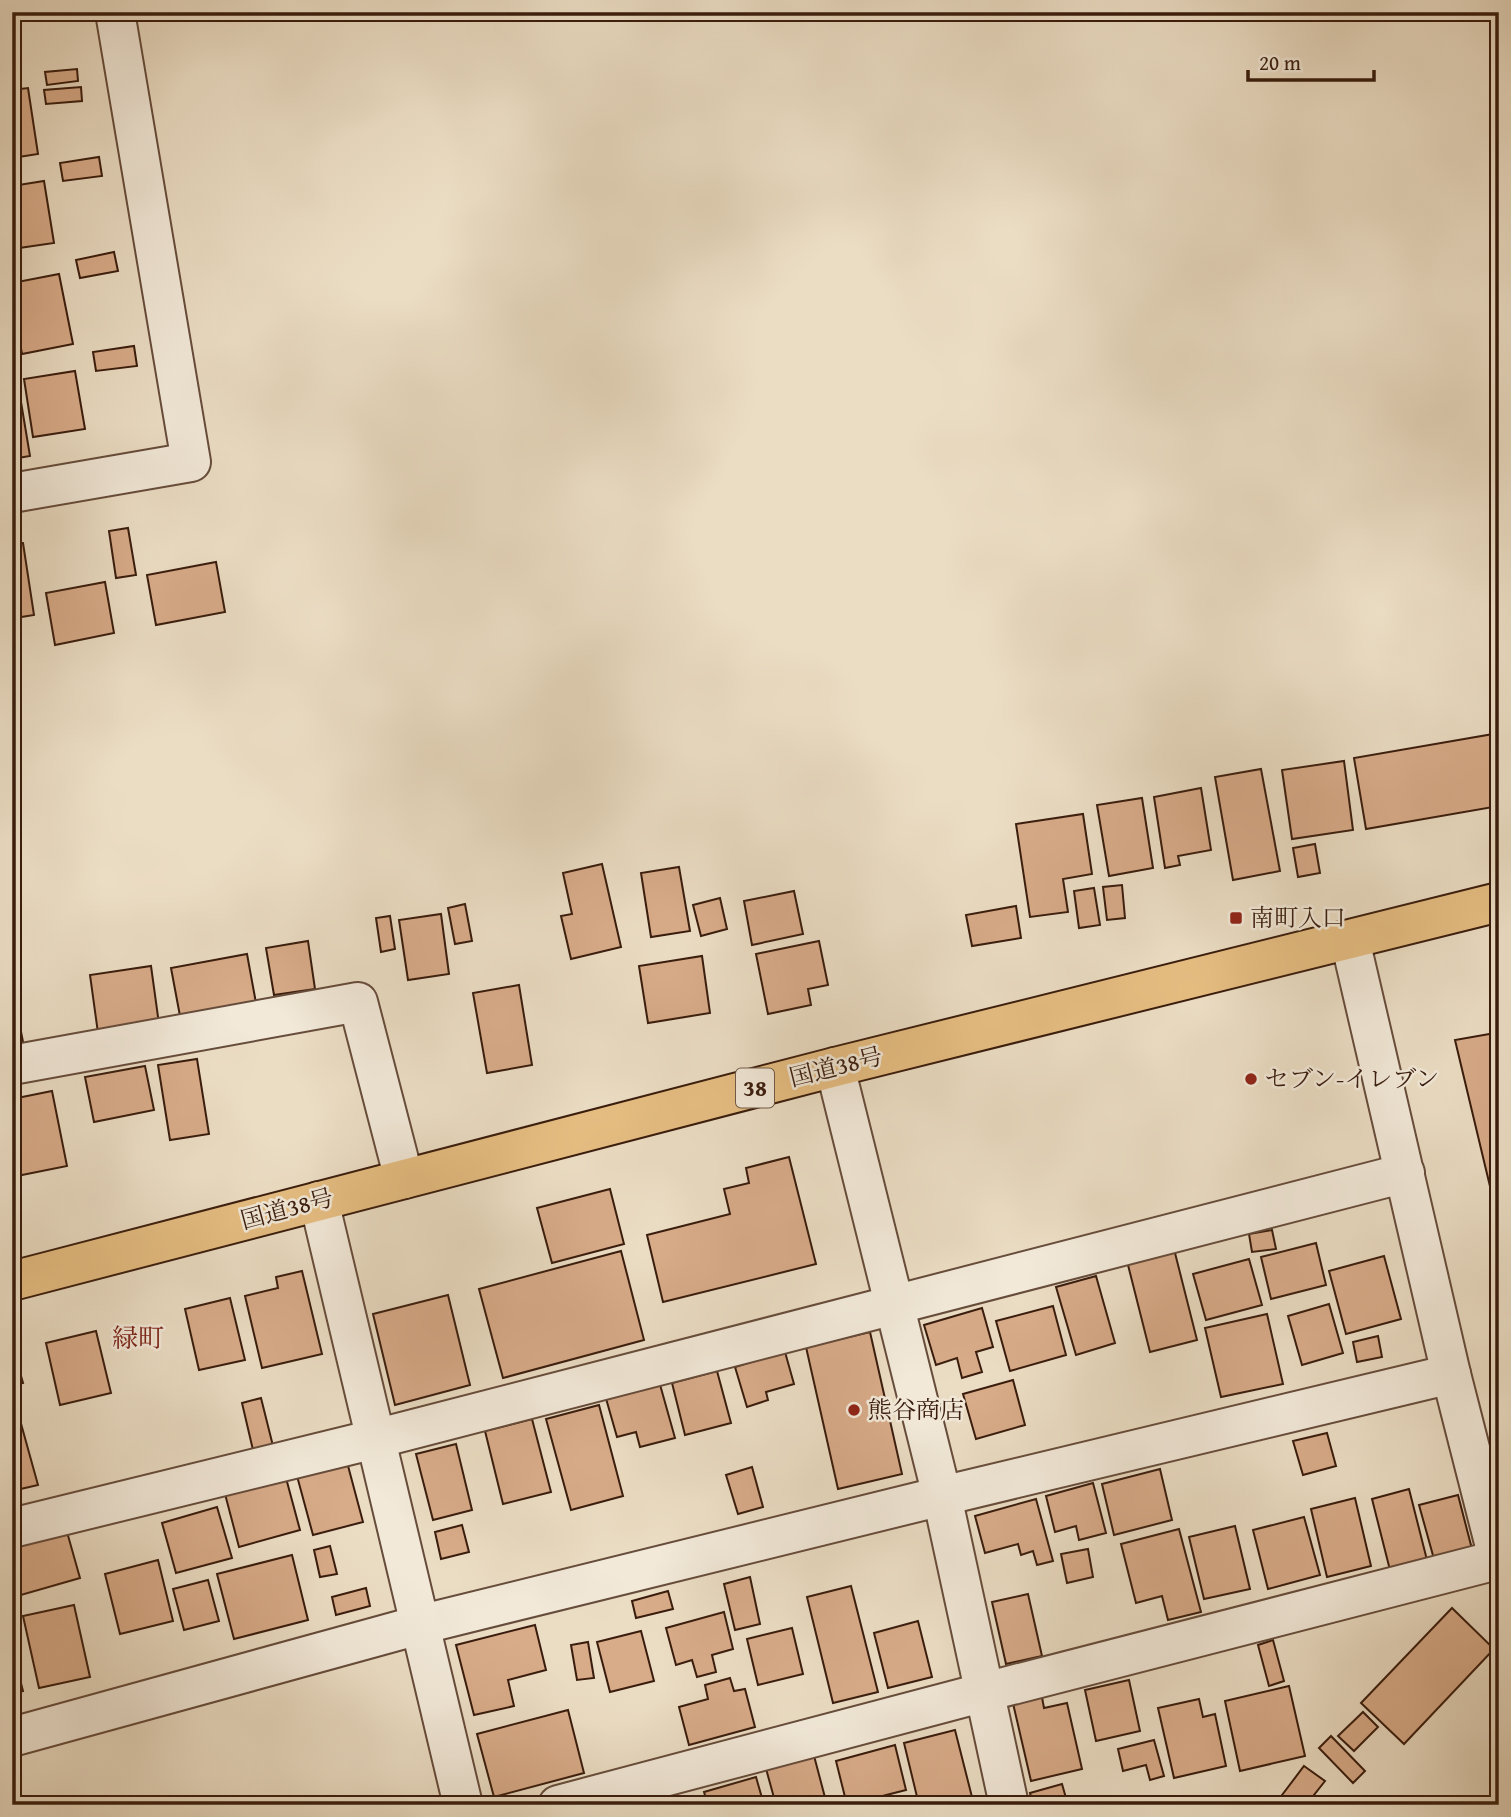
<svg xmlns="http://www.w3.org/2000/svg" width="1511" height="1817" font-family="'Gentium Book Plus','Noto Serif JP',serif">
  <style>
    .building { fill: #d8ab89; stroke: #391c0d; stroke-width: 2 }
    .lines { fill: none; stroke-linecap: round; stroke-linejoin: round }
    .minor-casing { stroke: #664c3b; stroke-width: 42 }
    .highway-casing { stroke: #391c0d; stroke-width: 42 }
    .minor { stroke: #f2e9d9; stroke-width: 38 }
    .highway { stroke: #e6be82; stroke-width: 38 }
    .poi-dot { fill: #8f2418; stroke: #f2e9d9; stroke-width: 2.5 }
    .labels { text-anchor: middle; stroke-width: 5; stroke-linejoin: round; paint-order: stroke }
    .shield { fill: #f2e9d9; stroke: #705a4a; stroke-width: 2 }
    .shield-label { font-size: 23px; font-weight: bold; fill: #391c0d }
    .poi-label { font-size: 24px; fill: #391c0d; stroke: #f2e9d9; text-anchor: start }
    .street-label { font-size: 24px; fill: #391c0d; stroke: #f2e9d9 }
    .neighbourhood-label { font-size: 26px; fill: #7a1f14; stroke: #f2e9d9 }
  </style>
  <rect width="100%" height="100%" fill="#ebddc4"/>
  <filter id="stains"><feTurbulence type="fractalNoise" baseFrequency=".00286" numOctaves="4"/><feColorMatrix values="0 0 0 0 .2 0 0 0 0 .09 0 0 0 0 .02 0 0 0 .5 -.17"/></filter>
  <radialGradient id="worn" r=".72"><stop offset=".6" stop-color="#630" stop-opacity="0"/><stop offset="1" stop-color="#630" stop-opacity=".3"/></radialGradient>
  <g class="building">
    <polygon points="12,12 20,56 12,57"/>
    <polygon points="77,69 78,81 47,85 45,72"/>
    <polygon points="81,87 82,101 46,104 44,90"/>
    <polygon points="28,88 38,154 12,158 12,90"/>
    <polygon points="99,157 102,176 63,181 60,163"/>
    <polygon points="44,181 54,243 12,249 12,186"/>
    <polygon points="114,252 118,271 80,278 76,260"/>
    <polygon points="59,274 73,344 22,354 12,302 12,283"/>
    <polygon points="134,346 137,366 96,371 93,352"/>
    <polygon points="75,371 85,429 33,437 24,379"/>
    <polygon points="17,378 30,456 12,459 12,379"/>
    <polygon points="128,528 136,575 116,578 109,531"/>
    <polygon points="23,543 34,615 15,618 12,598 12,544"/>
    <polygon points="216,562 225,612 156,625 147,575"/>
    <polygon points="105,582 114,633 55,645 46,593"/>
    <polygon points="1499,733 1499,806 1366,829 1354,758"/>
    <polygon points="1344,761 1353,830 1292,839 1282,770"/>
    <polygon points="1261,769 1280,871 1233,880 1215,777"/>
    <polygon points="1201,788 1211,850 1178,856 1180,865 1165,868 1154,797"/>
    <polygon points="1142,798 1153,868 1109,876 1097,805"/>
    <polygon points="1083,814 1092,874 1063,879 1068,912 1030,917 1016,824"/>
    <polygon points="1315,844 1320,873 1298,877 1293,848"/>
    <polygon points="602,864 621,947 571,959 561,916 572,914 563,873"/>
    <polygon points="679,867 690,931 651,937 641,873"/>
    <polygon points="1122,885 1125,918 1107,920 1103,887"/>
    <polygon points="1094,888 1100,925 1079,928 1074,891"/>
    <polygon points="794,891 803,934 752,945 744,901"/>
    <polygon points="720,898 727,929 701,936 693,905"/>
    <polygon points="465,904 472,941 455,944 448,908"/>
    <polygon points="1016,906 1021,938 972,946 966,915"/>
    <polygon points="441,914 449,974 408,980 399,920"/>
    <polygon points="390,916 395,949 381,952 376,918"/>
    <polygon points="308,941 315,989 274,995 266,948"/>
    <polygon points="819,941 828,985 808,989 811,1005 768,1014 756,954"/>
    <polygon points="247,954 256,1003 180,1016 171,968"/>
    <polygon points="702,956 710,1013 648,1023 639,966"/>
    <polygon points="151,966 159,1024 98,1033 90,975"/>
    <polygon points="519,985 532,1065 487,1073 473,993"/>
    <polygon points="14,996 24,1047 12,1049 12,997"/>
    <polygon points="1495,1033 1499,1033 1499,1224 1455,1040"/>
    <polygon points="197,1059 209,1134 170,1140 158,1065"/>
    <polygon points="145,1066 154,1110 94,1122 85,1077"/>
    <polygon points="52,1091 67,1166 12,1177 12,1099"/>
    <polygon points="789,1157 816,1264 663,1302 647,1235 730,1214 724,1189 749,1183 746,1168"/>
    <polygon points="610,1189 624,1244 552,1263 537,1208"/>
    <polygon points="1272,1230 1276,1249 1252,1252 1249,1234"/>
    <polygon points="1316,1243 1326,1285 1271,1299 1261,1257"/>
    <polygon points="1174,1249 1197,1340 1150,1352 1127,1261"/>
    <polygon points="621,1251 644,1340 503,1378 479,1289"/>
    <polygon points="1384,1256 1401,1319 1346,1334 1329,1271"/>
    <polygon points="1249,1259 1262,1305 1206,1320 1193,1274"/>
    <polygon points="302,1271 322,1354 262,1368 245,1296 278,1288 276,1277"/>
    <polygon points="1096,1276 1115,1343 1076,1355 1056,1287"/>
    <polygon points="448,1295 470,1385 395,1405 373,1314"/>
    <polygon points="230,1298 245,1360 199,1370 185,1309"/>
    <polygon points="1329,1304 1343,1353 1302,1365 1288,1316"/>
    <polygon points="1053,1306 1066,1355 1010,1371 996,1321"/>
    <polygon points="982,1308 993,1347 976,1352 982,1372 962,1378 957,1358 936,1365 924,1325"/>
    <polygon points="1267,1314 1283,1384 1221,1397 1205,1328"/>
    <polygon points="96,1331 111,1393 60,1405 46,1343"/>
    <polygon points="870,1332 902,1474 838,1489 806,1347"/>
    <polygon points="1378,1336 1382,1357 1357,1362 1353,1342"/>
    <polygon points="12,1344 23,1383 12,1385"/>
    <polygon points="785,1352 794,1384 766,1392 768,1400 747,1407 735,1367"/>
    <polygon points="717,1371 731,1423 685,1435 672,1383"/>
    <polygon points="1013,1380 1025,1425 976,1439 963,1394"/>
    <polygon points="659,1381 675,1438 640,1447 636,1432 617,1437 605,1395"/>
    <polygon points="12,1394 14,1394 20,1413 12,1415"/>
    <polygon points="261,1398 273,1446 253,1450 242,1403"/>
    <polygon points="599,1405 623,1496 571,1510 546,1419"/>
    <polygon points="532,1419 551,1492 503,1504 485,1431"/>
    <polygon points="20,1420 38,1485 12,1491 12,1422"/>
    <polygon points="1327,1433 1336,1466 1303,1475 1293,1441"/>
    <polygon points="456,1444 472,1510 433,1520 416,1454"/>
    <polygon points="347,1462 363,1522 313,1535 297,1476"/>
    <polygon points="752,1467 763,1507 738,1514 726,1475"/>
    <polygon points="1160,1469 1172,1520 1114,1535 1102,1484"/>
    <polygon points="286,1478 300,1530 239,1547 225,1494"/>
    <polygon points="1093,1483 1106,1533 1079,1540 1076,1526 1055,1532 1046,1496"/>
    <polygon points="1409,1489 1428,1564 1391,1574 1372,1499"/>
    <polygon points="1458,1495 1472,1549 1434,1559 1419,1505"/>
    <polygon points="1355,1498 1371,1566 1327,1577 1311,1509"/>
    <polygon points="1036,1499 1053,1561 1037,1565 1033,1551 1021,1555 1018,1544 985,1553 975,1516"/>
    <polygon points="217,1507 232,1558 176,1573 162,1523"/>
    <polygon points="1304,1517 1320,1575 1268,1589 1253,1530"/>
    <polygon points="462,1525 469,1552 441,1559 435,1532"/>
    <polygon points="1235,1526 1250,1589 1204,1599 1189,1537"/>
    <polygon points="1179,1529 1201,1612 1168,1620 1162,1596 1136,1603 1121,1544"/>
    <polygon points="67,1532 80,1578 14,1597 12,1547"/>
    <polygon points="330,1546 337,1574 320,1577 314,1550"/>
    <polygon points="1088,1549 1093,1577 1067,1583 1061,1554"/>
    <polygon points="292,1555 308,1620 234,1639 217,1574"/>
    <polygon points="158,1560 173,1621 120,1634 105,1574"/>
    <polygon points="750,1577 760,1624 735,1630 724,1584"/>
    <polygon points="208,1580 219,1621 184,1630 173,1589"/>
    <polygon points="851,1586 878,1692 833,1703 807,1597"/>
    <polygon points="366,1588 370,1606 336,1615 332,1597"/>
    <polygon points="668,1591 673,1609 636,1618 632,1601"/>
    <polygon points="1028,1594 1042,1656 1006,1664 992,1602"/>
    <polygon points="74,1605 90,1677 39,1688 23,1616"/>
    <polygon points="1452,1608 1494,1649 1404,1744 1361,1703"/>
    <polygon points="724,1612 733,1649 712,1655 716,1672 697,1677 692,1660 676,1665 666,1628"/>
    <polygon points="918,1621 932,1677 888,1688 874,1633"/>
    <polygon points="535,1625 546,1670 508,1680 514,1706 474,1715 456,1645"/>
    <polygon points="792,1628 803,1674 758,1685 747,1639"/>
    <polygon points="641,1631 654,1681 610,1692 597,1642"/>
    <polygon points="1273,1640 1284,1681 1269,1686 1258,1645"/>
    <polygon points="588,1642 594,1678 577,1680 571,1645"/>
    <polygon points="12,1648 23,1691 12,1694"/>
    <polygon points="730,1678 734,1691 745,1689 755,1727 689,1745 679,1707 708,1699 705,1685"/>
    <polygon points="1129,1680 1140,1731 1096,1741 1085,1690"/>
    <polygon points="1289,1686 1305,1756 1240,1771 1225,1701"/>
    <polygon points="1041,1692 1044,1708 1067,1703 1082,1769 1031,1781 1012,1699"/>
    <polygon points="1199,1699 1203,1717 1215,1714 1226,1766 1174,1778 1158,1708"/>
    <polygon points="568,1710 584,1773 494,1797 477,1734"/>
    <polygon points="1363,1712 1378,1727 1354,1751 1338,1736"/>
    <polygon points="955,1730 973,1801 957,1805 919,1805 904,1743"/>
    <polygon points="1331,1736 1365,1771 1353,1783 1319,1748"/>
    <polygon points="1154,1740 1164,1776 1150,1780 1146,1765 1123,1771 1118,1749"/>
    <polygon points="895,1745 906,1790 847,1805 836,1761"/>
    <polygon points="813,1752 827,1805 776,1805 765,1765"/>
    <polygon points="1304,1766 1325,1781 1306,1805 1286,1805 1279,1799"/>
    <polygon points="756,1777 764,1805 708,1805 704,1792"/>
    <polygon points="1062,1784 1068,1805 1033,1805 1030,1793"/>
    <polygon points="666,1787 670,1803 634,1805"/>
  </g>
  <g class="lines">
    <defs>
      <g id="minor">
        <polyline points="12,493 191,462 115,12"/>
        <polyline points="1350,940 1451,1374 1499,1562"/>
        <polyline points="12,1065 358,1002 404,1179"/>
        <polyline points="835,1067 942,1496 1009,1805"/>
        <polyline points="319,1201 463,1805"/>
        <polyline points="12,1528 375,1439 1405,1173"/>
        <polyline points="12,1737 419,1625 942,1496 1451,1374"/>
        <polyline points="558,1805 985,1692 1497,1560"/>
      </g>
      <polyline id="highway" points="12,1281 835,1067 1499,902"/>
    </defs>
    <use href="#minor" class="minor-casing"/>
    <use href="#highway" class="highway-casing"/>
    <use href="#minor" class="minor"/>
    <use href="#highway" class="highway"/>
  </g>
  <g class="poi-dot">
    <rect x="1229" y="911" width="14" height="14" rx="3.5"/>
    <circle cx="1251" cy="1079" r="7"/>
    <circle cx="854" cy="1410" r="7"/>
  </g>
  <g class="labels">
    <rect class="shield" x="736" y="1068.5" width="38" height="39" rx="5"/>
    <g class="shield-label">
      <text x="755" y="1096">38</text>
    </g>
    <g class="poi-label">
      <text x="1250" y="926">南町入口</text>
      <text x="1265" y="1087">セブン-イレブン</text>
      <text x="868" y="1418">熊谷商店</text>
    </g>
    <g class="street-label">
      <text transform="translate(836 1067) rotate(-14)" y="8">国道38号</text>
      <text transform="translate(287 1209) rotate(-15)" y="8">国道38号</text>
    </g>
    <g class="neighbourhood-label">
      <text x="138" y="1347">緑町</text>
    </g>
  </g>
  <rect width="1511" height="1817" fill="none" stroke="#ebddc4" stroke-width="42"/>
  <rect x="14" y="14" width="1483" height="1789" fill="none" stroke="#391c0d" stroke-width="3.5"/>
  <rect x="21" y="21" width="1469" height="1775" fill="none" stroke="#391c0d" stroke-width="2"/>
  <path d="M1248 70v10h126v-10" fill="none" stroke="#391c0d" stroke-width="3.5"/>
  <text x="1259" y="70" font-size="21" fill="#391c0d" stroke="#f2e9d9" stroke-width="5" paint-order="stroke">20 m</text>
  <rect width="100%" height="100%" filter="url(#stains)"/>
  <rect width="100%" height="100%" fill="url(#worn)"/>
</svg>
